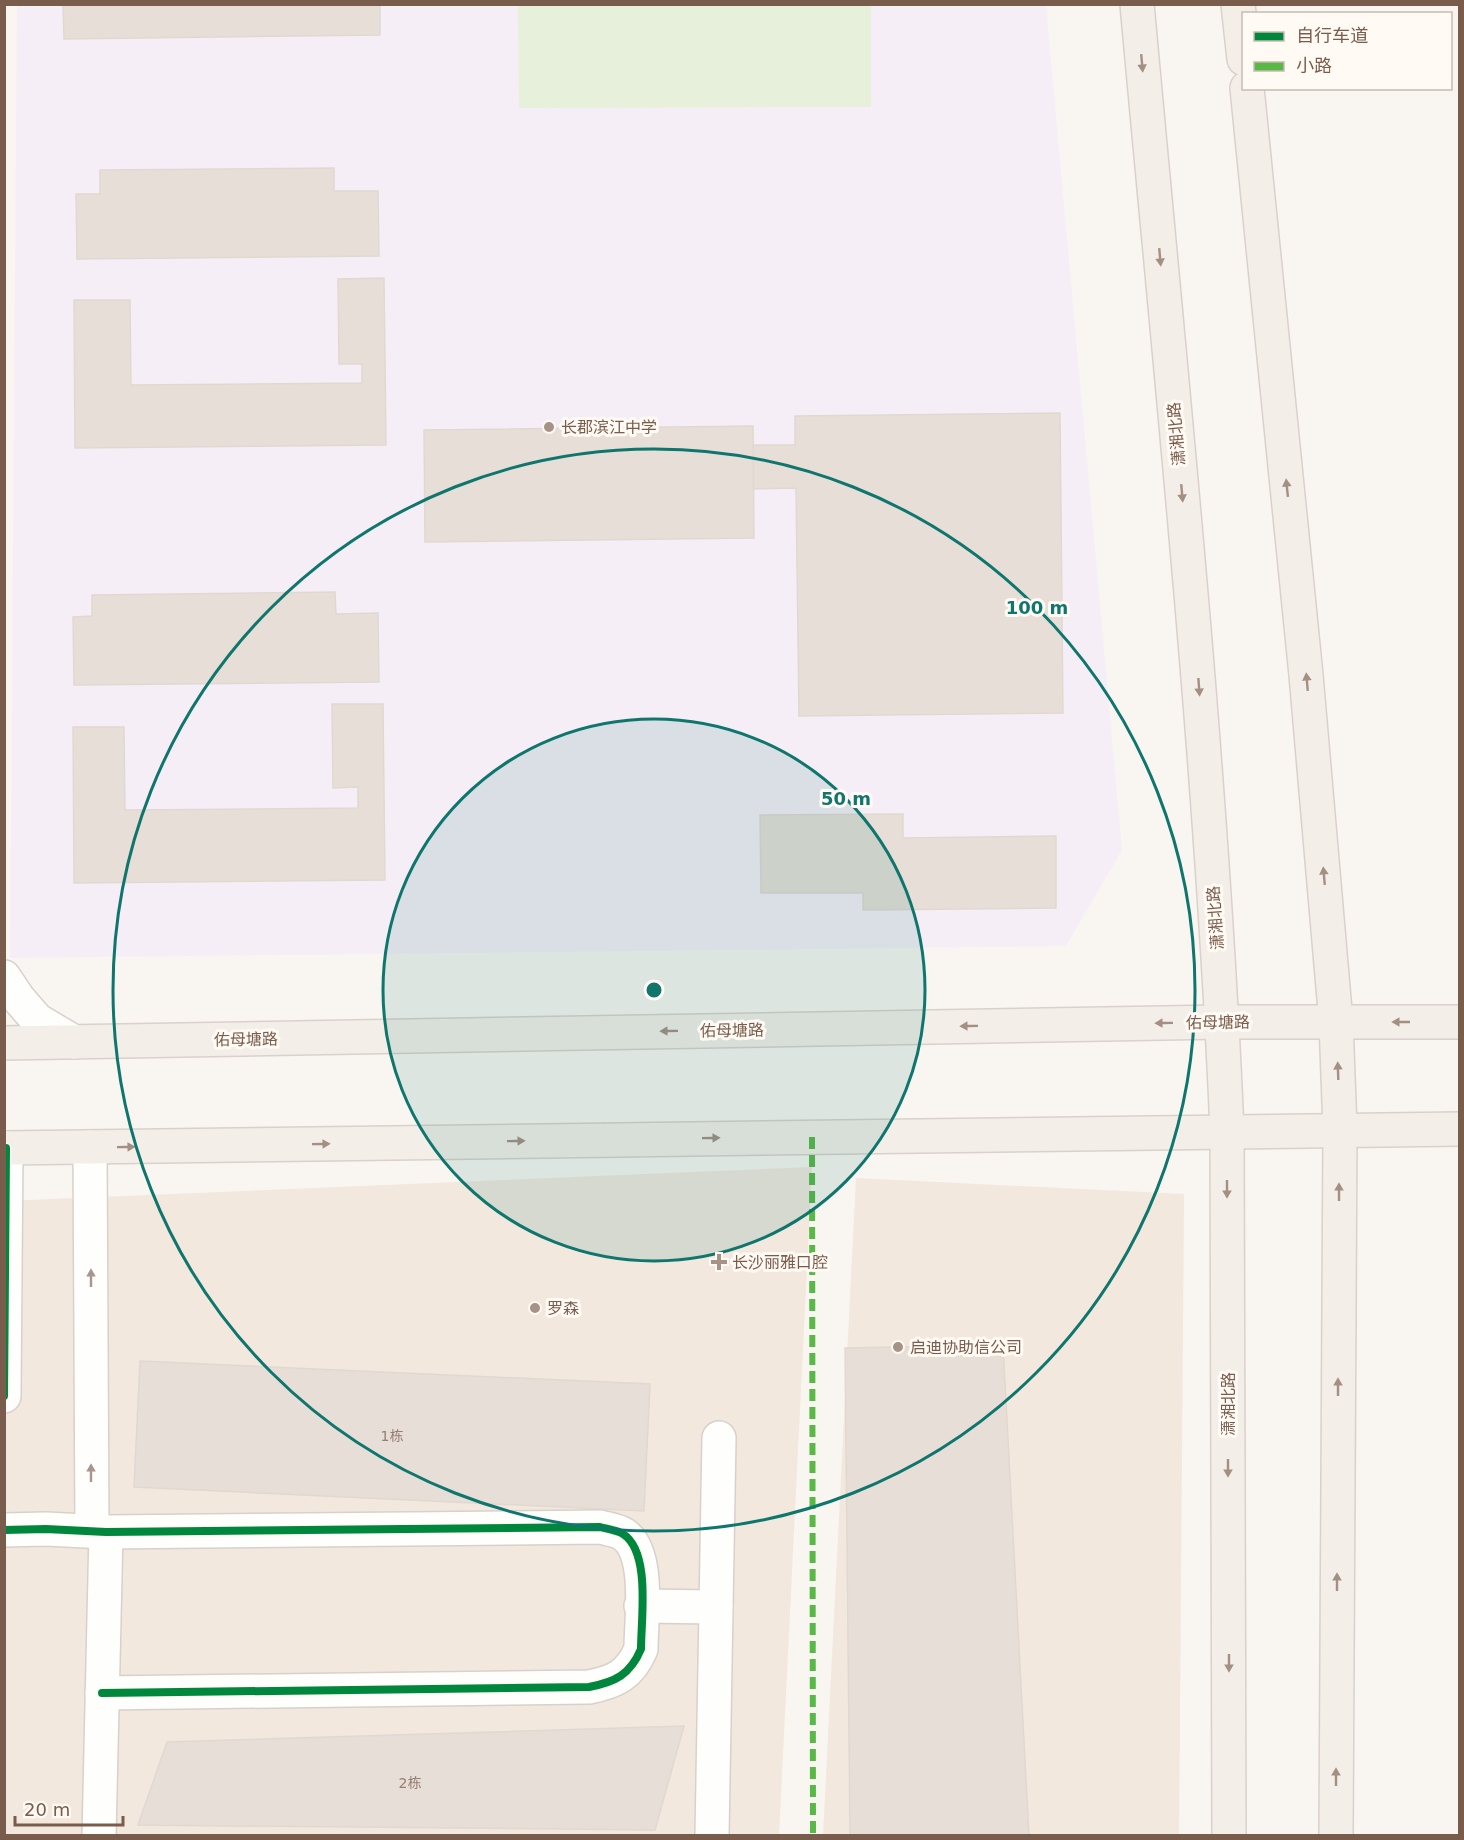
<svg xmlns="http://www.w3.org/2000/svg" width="1464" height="1840" font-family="'DejaVu Sans','Noto Sans SC',sans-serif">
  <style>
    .residential { fill: #f2e8de }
    .education { fill: #f6eef6 }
    .green { fill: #e7f0db }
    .building { fill: #e6ded7; stroke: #e2d8d2; stroke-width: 1.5 }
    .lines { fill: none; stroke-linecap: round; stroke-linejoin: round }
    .minor-casing { stroke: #d7d1cb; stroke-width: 36 }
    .primary-casing { stroke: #dad1cc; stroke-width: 36 }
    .minor { stroke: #fefefd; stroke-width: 33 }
    .primary { stroke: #f3eee8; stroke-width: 33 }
    .quiet { stroke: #58b947; stroke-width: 6; stroke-dasharray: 12 6; stroke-linecap: butt }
    .cycleway-casing { stroke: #fffaf3; stroke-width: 11 }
    .cycleway { stroke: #00873e; stroke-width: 8 }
    .oneway { fill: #a48f83 }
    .oneway2 { fill: #a8958b }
    .ring { fill: none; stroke: #0f766e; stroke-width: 3 }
    .poi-dot { fill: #a69286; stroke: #fffaf3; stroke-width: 2 }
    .labels { text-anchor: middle; stroke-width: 6; stroke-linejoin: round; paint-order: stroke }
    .number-label { font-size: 14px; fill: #977e72 }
    .poi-label { font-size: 16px; fill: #7a5c4d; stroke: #fffaf3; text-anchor: start }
    .street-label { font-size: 16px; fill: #7a5c4d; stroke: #fffaf3 }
    .centre { fill: #0f766e; stroke: #fffaf3; stroke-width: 3 }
    .ring-label { font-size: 18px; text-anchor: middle; font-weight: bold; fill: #0f766e; stroke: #fffaf3; stroke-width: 6; stroke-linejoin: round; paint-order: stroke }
  </style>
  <rect width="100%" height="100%" fill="#f9f5f0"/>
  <g class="residential">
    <polygon points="812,1167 779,1835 5,1835 4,1201"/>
    <polygon points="856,1178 1184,1194 1179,1835 823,1836"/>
  </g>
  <polygon class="education" points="17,5 1046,5 1122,850 1066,946 10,958"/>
  <polygon class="green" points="518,5 871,5 871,107 519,108"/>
  <g class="building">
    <polygon points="63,4 380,4 380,35 64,39"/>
    <polygon points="334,168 334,191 378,191 379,256 77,259 76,194 100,194 100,170"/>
    <polygon points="384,278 386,445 75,448 74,300 130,300 131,385 362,383 362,364 339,364 338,279"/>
    <polygon points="1060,413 1063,713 799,716 796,488 753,489 753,445 795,445 795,416"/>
    <polygon points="753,426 754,538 425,542 424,430"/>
    <polygon points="335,592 336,614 378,613 379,682 74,685 73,617 92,616 92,595"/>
    <polygon points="332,704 383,704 385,880 74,883 73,727 124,727 125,810 358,808 358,787 333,788"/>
    <polygon points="903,814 903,838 1056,836 1056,908 863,910 863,893 761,893 760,815"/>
    <polygon points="1003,1345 1029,1836 850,1836 845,1348"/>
    <polygon points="140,1361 650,1384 644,1511 134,1487"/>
    <polygon points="684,1726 655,1830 138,1825 167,1742"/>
  </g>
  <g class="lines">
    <defs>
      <g id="minor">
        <polyline points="4,977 18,998 37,1020 74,1042"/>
        <polyline points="90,1147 92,1531"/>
        <polyline points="4,1396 6,1148"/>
        <path d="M4 1530 46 1529 106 1532 600 1527C607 1529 617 1530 623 1534 651 1552 641 1619 641 1649 630 1675 615 1682 589 1687L102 1693"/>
        <polyline points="641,1606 716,1607"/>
        <polyline points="99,1836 106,1532"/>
        <polyline points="712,1836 719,1438"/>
      </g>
      <g id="primary">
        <path d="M1137 4C1171 379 1211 755 1227 1131L1229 1836"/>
        <polyline points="1238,4 1244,59"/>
        <polyline points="1247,88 1306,675 1336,1022 1340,1129 1336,1836"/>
        <polyline points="4,1043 1222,1022 1460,1022"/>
        <polyline points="4,1148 1460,1129"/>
      </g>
    </defs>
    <use href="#minor" class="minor-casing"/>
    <use href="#primary" class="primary-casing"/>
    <use href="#minor" class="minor"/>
    <use href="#primary" class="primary"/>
    <polyline class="quiet" points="812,1137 813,1836"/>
    <defs>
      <g id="cycleway">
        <polyline points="4,1396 6,1148"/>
        <path d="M4 1530 46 1529 106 1532 600 1527C607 1529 617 1530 623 1534 651 1552 641 1619 641 1649 630 1675 615 1682 589 1687L102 1693"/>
      </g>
    </defs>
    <use href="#cycleway" class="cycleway-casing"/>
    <use href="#cycleway" class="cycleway"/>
  </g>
  <defs><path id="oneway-solid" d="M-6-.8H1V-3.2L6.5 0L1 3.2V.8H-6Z" transform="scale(1.5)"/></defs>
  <g class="oneway">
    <use href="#oneway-solid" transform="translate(1142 63) rotate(85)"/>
    <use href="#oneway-solid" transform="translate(1160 257) rotate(85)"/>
    <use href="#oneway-solid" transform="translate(1287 488) rotate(-96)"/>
    <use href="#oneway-solid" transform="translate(1182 493) rotate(85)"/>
    <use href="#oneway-solid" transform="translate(1307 682) rotate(-95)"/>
    <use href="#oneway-solid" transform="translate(1199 687) rotate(86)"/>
    <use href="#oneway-solid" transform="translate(1324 876) rotate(-95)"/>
    <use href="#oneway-solid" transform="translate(1401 1022) rotate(-180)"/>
    <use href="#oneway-solid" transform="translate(1164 1023) rotate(179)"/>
    <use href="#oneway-solid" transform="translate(969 1026) rotate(179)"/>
    <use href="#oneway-solid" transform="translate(669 1031) rotate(179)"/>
    <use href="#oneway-solid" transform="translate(1338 1071) rotate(-92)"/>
    <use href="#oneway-solid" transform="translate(711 1138) rotate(-1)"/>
    <use href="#oneway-solid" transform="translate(516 1141) rotate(-1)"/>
    <use href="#oneway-solid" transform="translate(321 1144) rotate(-1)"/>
    <use href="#oneway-solid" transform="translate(126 1147) rotate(-1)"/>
    <use href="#oneway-solid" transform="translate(1227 1189) rotate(90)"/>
    <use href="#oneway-solid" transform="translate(1339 1192) rotate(-90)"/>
    <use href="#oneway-solid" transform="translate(1338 1387) rotate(-90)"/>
    <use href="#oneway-solid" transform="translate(1228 1468) rotate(90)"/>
    <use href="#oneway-solid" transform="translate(1337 1582) rotate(-90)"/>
    <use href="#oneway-solid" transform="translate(1229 1663) rotate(90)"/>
    <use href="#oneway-solid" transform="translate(1336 1777) rotate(-90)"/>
  </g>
  <g class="oneway2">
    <use href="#oneway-solid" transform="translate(91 1278) rotate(-90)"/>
    <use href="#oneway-solid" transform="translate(91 1473) rotate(-90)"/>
  </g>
  <circle cx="654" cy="990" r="271" fill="#0f766e" fill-opacity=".12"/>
  <g class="ring">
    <circle cx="654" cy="990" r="271"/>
    <circle cx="654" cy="990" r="541"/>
  </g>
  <g class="poi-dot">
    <circle cx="549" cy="427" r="6"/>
    <path d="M716 1253h6v6h6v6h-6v6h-6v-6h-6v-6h6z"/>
    <circle cx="535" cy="1308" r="6"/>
    <circle cx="898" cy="1347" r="6"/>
  </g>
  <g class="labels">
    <g class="number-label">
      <text x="392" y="1441">1栋</text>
      <text x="410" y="1788">2栋</text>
    </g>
    <g class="poi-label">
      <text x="561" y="433">长郡滨江中学</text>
      <text x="732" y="1268">长沙丽雅口腔</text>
      <text x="547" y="1314">罗森</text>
      <text x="910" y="1353">启迪协助信公司</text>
    </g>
    <g class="street-label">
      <text transform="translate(1176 434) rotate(-95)" y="6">潇湘北路</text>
      <text transform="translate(1215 918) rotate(-94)" y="6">潇湘北路</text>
      <text transform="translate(1218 1022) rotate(-1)" y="6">佑母塘路</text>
      <text transform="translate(732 1030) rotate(-1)" y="6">佑母塘路</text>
      <text transform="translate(246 1039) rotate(-1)" y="6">佑母塘路</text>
      <text transform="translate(1228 1404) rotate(-90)" y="6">潇湘北路</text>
    </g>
  </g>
  <circle cx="654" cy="990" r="9" class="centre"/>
  <g class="ring-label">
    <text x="1037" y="614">100 m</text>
    <text x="846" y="805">50 m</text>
  </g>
  <rect width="1464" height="1840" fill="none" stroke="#7a5c4d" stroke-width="12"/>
  <rect x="1242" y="12" width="210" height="78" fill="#fffaf3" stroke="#cabbb1" stroke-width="1.5"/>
  <rect x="1254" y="32" width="30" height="9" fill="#00873e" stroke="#cabbb1" stroke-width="1.5"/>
  <text x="1296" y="42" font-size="18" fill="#7a5c4d">自行车道</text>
  <rect x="1254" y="62" width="30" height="9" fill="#58b947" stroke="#cabbb1" stroke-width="1.5"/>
  <text x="1296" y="72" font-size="18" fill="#7a5c4d">小路</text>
  <path d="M15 1816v9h108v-9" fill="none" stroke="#7a5c4d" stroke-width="3"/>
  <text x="24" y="1816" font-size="18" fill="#7a5c4d" stroke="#fffaf3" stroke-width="4.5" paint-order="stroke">20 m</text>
</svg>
